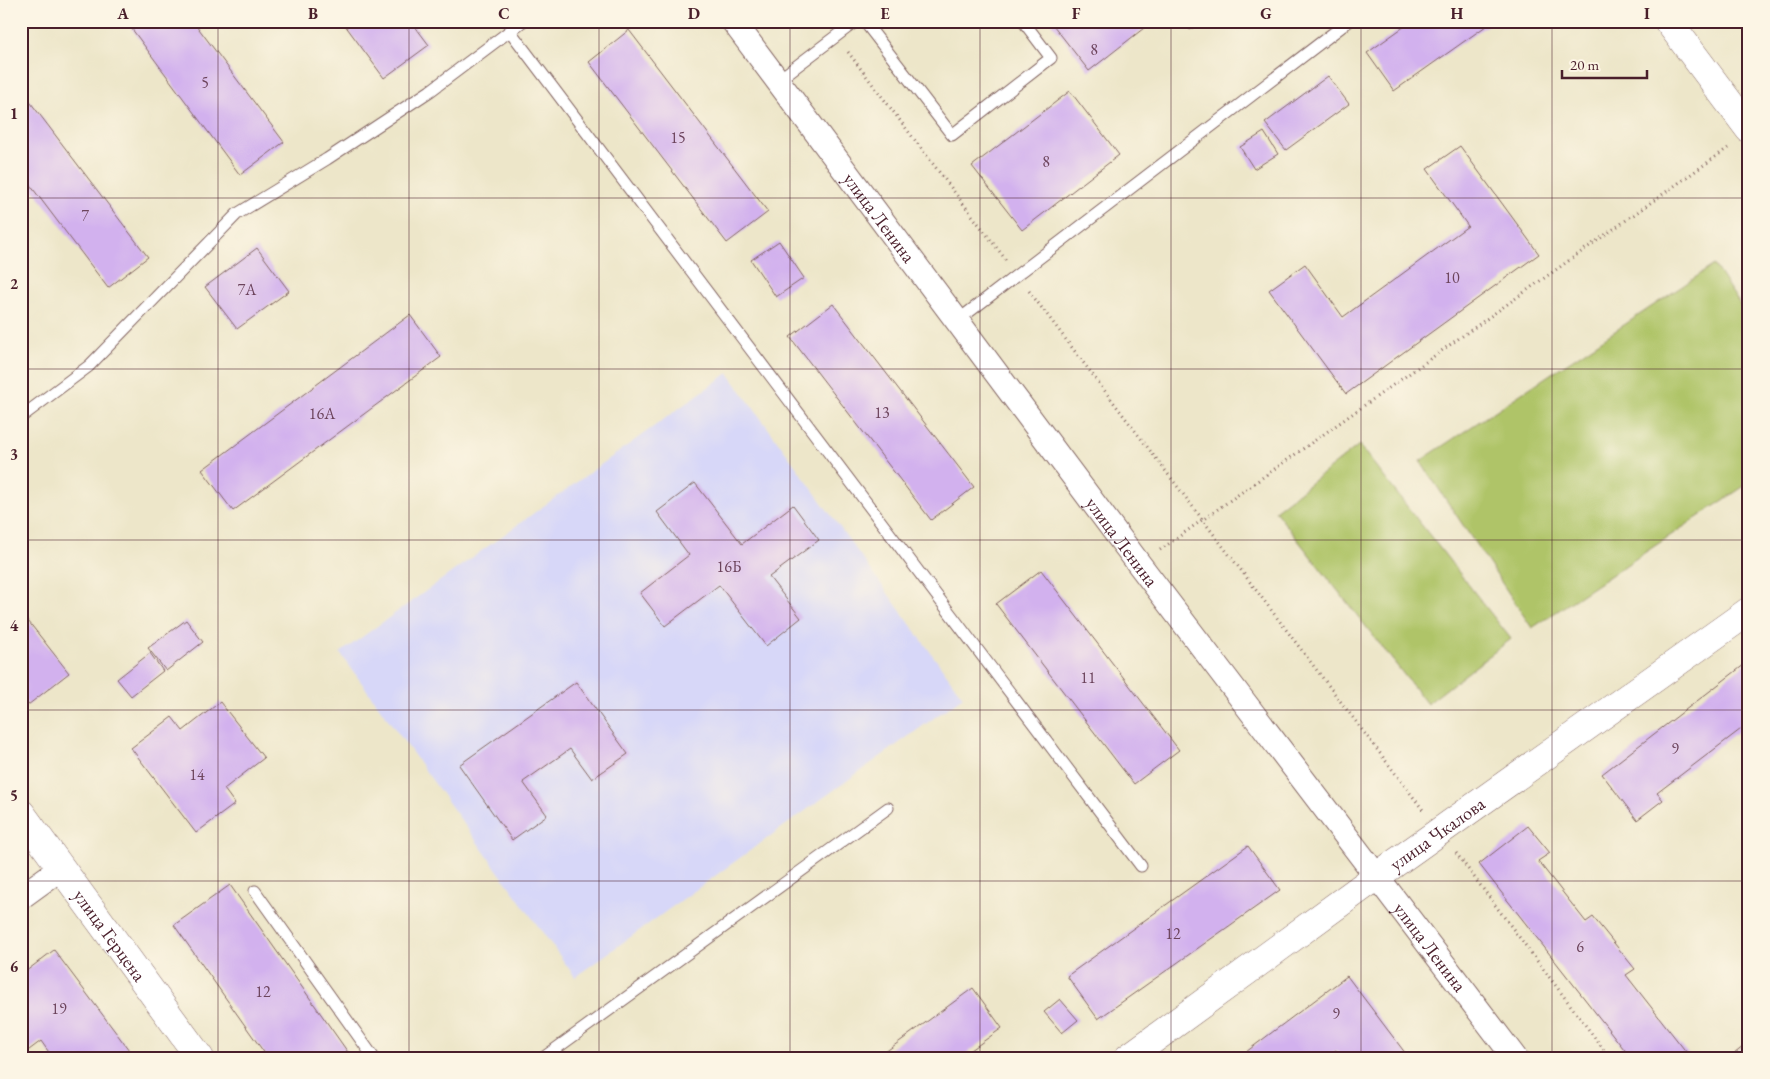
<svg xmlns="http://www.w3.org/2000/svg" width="1770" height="1079" font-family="'EB Garamond',serif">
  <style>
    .built { fill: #d7d7f8 }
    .green { fill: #afc468; stroke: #7c724a }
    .building { fill: #d2b1ee }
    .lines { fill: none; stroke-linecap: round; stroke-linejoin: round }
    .lane-casing { stroke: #836562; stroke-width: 13 }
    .street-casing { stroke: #836562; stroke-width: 26 }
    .secondary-casing { stroke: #836562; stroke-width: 29 }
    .path { stroke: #836562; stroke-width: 3; stroke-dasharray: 1 4; stroke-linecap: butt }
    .lane { stroke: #fff; stroke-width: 11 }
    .street { stroke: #fff; stroke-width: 24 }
    .secondary { stroke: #fff; stroke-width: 28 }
    .grid { fill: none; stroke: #4a1f2b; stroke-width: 1; stroke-opacity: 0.55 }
    .labels { text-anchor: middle; stroke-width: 4.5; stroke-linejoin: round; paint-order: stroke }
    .number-label { font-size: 16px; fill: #6c445c }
    .street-label { font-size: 19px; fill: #4a1f2b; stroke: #fcf5e5 }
    .neatline { fill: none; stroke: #4a1f2b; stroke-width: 2 }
    .grid-label { font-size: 16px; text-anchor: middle; font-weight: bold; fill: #4a1f2b }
  </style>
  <rect width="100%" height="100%" fill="#fcf5e5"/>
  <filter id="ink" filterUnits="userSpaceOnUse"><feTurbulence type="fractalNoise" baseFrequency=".02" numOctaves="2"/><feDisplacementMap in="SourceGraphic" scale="10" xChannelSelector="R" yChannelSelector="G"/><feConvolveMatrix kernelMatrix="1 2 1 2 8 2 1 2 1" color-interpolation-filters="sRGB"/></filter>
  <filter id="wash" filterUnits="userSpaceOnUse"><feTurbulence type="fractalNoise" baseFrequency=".0096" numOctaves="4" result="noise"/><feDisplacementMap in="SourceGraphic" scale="20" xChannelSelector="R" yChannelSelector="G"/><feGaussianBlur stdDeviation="1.12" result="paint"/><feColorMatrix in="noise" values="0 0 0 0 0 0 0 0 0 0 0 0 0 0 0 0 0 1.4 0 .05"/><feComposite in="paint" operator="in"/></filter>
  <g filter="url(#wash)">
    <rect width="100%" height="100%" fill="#ede6c9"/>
    <polygon class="built" points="728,373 963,697 575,977 340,653"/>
    <g class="green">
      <polygon points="1714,265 1749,318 1749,483 1532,628 1420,461"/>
      <polygon points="1359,445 1511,639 1427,704 1275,511"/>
    </g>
    <g id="blocks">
      <g class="building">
        <polygon points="126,21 193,21 284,142 240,175"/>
        <polygon points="342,21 411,21 429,45 384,78"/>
        <polygon points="1050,21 1139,21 1144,28 1089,71"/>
        <polygon points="1184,21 1202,21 1190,30"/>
        <polygon points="1412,21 1493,21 1394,91 1367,53"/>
        <polygon points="629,30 768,212 727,243 589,62"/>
        <polygon points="1328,76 1349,104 1286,150 1265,123"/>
        <polygon points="21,90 148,257 108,288 21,173"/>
        <polygon points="1070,91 1119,155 1022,230 972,166"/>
        <polygon points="1264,132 1278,154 1254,169 1240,147"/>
        <polygon points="1460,146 1539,254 1346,394 1269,290 1305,264 1343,317 1468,226 1427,169"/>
        <polygon points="779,241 804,278 776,297 751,260"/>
        <polygon points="257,248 289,291 237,329 205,287"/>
        <polygon points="833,304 974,487 931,520 790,337"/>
        <polygon points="410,315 441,357 233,511 202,470"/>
        <polygon points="695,483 742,544 793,505 819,540 769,577 801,618 766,646 719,585 665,626 640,593 689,555 657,512"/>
        <polygon points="1041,570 1179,750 1134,784 996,604"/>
        <polygon points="21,612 69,673 28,705 21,696"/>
        <polygon points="186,620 203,642 166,671 148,648"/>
        <polygon points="150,653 163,671 131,696 117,679"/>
        <polygon points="1749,661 1749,723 1657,793 1663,800 1637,820 1602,774"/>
        <polygon points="576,682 628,754 592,779 570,749 523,782 547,815 512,840 459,765"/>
        <polygon points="220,702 264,758 224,789 235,804 196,833 131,748 172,717 183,731"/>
        <polygon points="1528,826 1550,853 1538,861 1586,922 1593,917 1635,969 1626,975 1691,1058 1631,1058 1479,864"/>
        <polygon points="1248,846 1280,890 1098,1019 1067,976"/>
        <polygon points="230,885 352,1058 268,1058 174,925"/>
        <polygon points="54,950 135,1058 53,1058 41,1041 21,1056 21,975"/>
        <polygon points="1347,976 1409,1058 1342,1058 1336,1050 1325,1058 1238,1058"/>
        <polygon points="973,988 1002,1028 960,1058 877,1058"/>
        <polygon points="1060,999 1078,1020 1062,1033 1044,1012"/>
        <polygon points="1749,1042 1749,1058 1729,1058"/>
      </g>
    </g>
  </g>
  <g filter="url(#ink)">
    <use href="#blocks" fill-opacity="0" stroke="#836562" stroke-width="1"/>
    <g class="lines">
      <defs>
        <g id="lane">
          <polyline points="864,21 952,135 1051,58 1023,21"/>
          <polyline points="510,31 1141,866"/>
          <polyline points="777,81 856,21"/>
          <polyline points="957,321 1349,21"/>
          <polyline points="21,417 89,366 237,214 327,159 430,91 523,21"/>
          <polyline points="255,891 374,1058"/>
          <polyline points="543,1058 888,808"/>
        </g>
        <g id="street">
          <path id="s1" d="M733 21 1139 564 1515 1058"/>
          <polyline points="21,897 61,868"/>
        </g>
        <g id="secondary">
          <polyline points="1668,21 1749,129"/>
          <path id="s2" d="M21 813 200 1058"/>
          <path id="s3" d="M1128 1058 1377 876 1749 611"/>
        </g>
      </defs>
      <use href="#lane" class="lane-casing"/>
      <use href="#street" class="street-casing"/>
      <use href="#secondary" class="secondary-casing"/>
      <g class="path">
        <polyline points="848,52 1006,260"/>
        <polyline points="1029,291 1423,810"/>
        <polyline points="1160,550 1728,148"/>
        <polyline points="1456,853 1610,1058"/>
      </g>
      <use href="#lane" class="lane"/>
      <use href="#street" class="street"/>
      <use href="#secondary" class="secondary"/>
    </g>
  </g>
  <path class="grid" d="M218 21V1058M409 21V1058M599 21V1058M790 21V1058M980 21V1058M1171 21V1058M1361 21V1058M1552 21V1058M21 198H1749M21 369H1749M21 540H1749M21 710H1749M21 881H1749"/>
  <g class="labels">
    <g class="number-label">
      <text x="1094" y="55">8</text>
      <text x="205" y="88">5</text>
      <text x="678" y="143">15</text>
      <text x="1046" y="167">8</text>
      <text x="85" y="221">7</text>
      <text x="1452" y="283">10</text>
      <text x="247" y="295">7А</text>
      <text x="882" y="418">13</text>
      <text x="322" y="419">16А</text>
      <text x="729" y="572">16Б</text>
      <text x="1088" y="683">11</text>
      <text x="1675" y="754">9</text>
      <text x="197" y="780">14</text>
      <text x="1173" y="939">12</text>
      <text x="1580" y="952">6</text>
      <text x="263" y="997">12</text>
      <text x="59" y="1014">19</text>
      <text x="1336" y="1019">9</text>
    </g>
    <g class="street-label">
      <text dy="7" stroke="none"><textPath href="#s1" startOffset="245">улица Ленина</textPath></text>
      <text dy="7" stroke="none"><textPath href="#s1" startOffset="650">улица Ленина</textPath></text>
      <text dy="7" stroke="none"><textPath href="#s3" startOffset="382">улица Чкалова</textPath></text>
      <text dy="7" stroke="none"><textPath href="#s2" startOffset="151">улица Герцена</textPath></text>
      <text dy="7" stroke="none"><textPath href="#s1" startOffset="1159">улица Ленина</textPath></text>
    </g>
  </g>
  <rect width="1770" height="1079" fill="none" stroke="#fcf5e5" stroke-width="55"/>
  <path d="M1562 70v8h85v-8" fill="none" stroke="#4a1f2b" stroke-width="2.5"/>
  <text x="1570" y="70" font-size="15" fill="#4a1f2b" stroke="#fcf5e5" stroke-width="4" paint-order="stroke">20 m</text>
  <rect x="28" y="28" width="1714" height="1024" class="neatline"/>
  <g class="grid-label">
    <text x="123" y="19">A</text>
    <text x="313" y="19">B</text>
    <text x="504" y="19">C</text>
    <text x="694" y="19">D</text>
    <text x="885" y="19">E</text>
    <text x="1076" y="19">F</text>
    <text x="1266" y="19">G</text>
    <text x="1457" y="19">H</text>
    <text x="1647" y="19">I</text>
    <text x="14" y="119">1</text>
    <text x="14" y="289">2</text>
    <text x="14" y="460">3</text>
    <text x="14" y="631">4</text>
    <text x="14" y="801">5</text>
    <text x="14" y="972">6</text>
  </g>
</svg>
